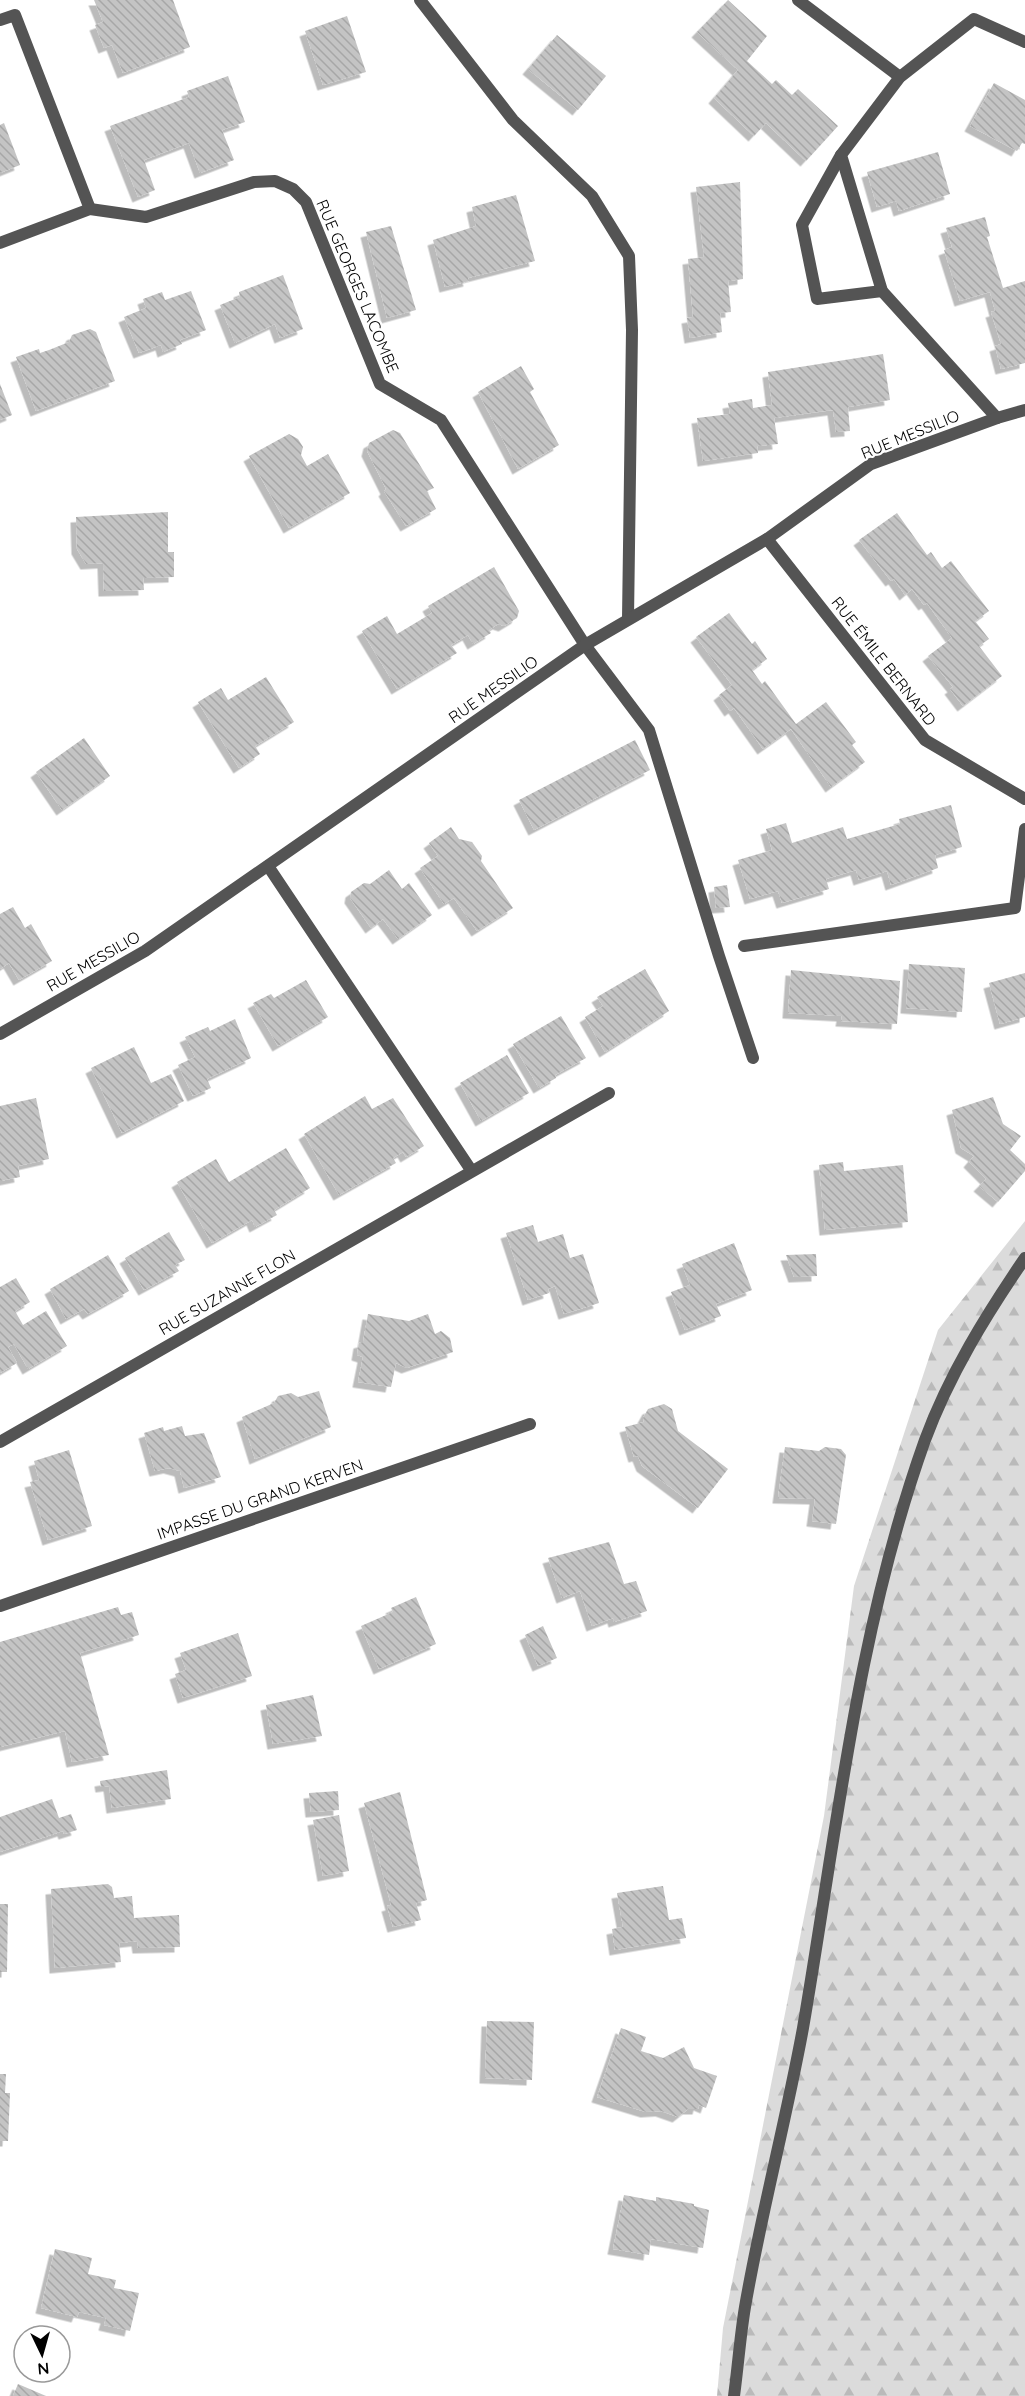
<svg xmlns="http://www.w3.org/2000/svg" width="1025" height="2396" font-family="Quicksand,sans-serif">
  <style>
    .forest { fill: url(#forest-firs) }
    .building { fill: url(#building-back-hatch); filter: url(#shadow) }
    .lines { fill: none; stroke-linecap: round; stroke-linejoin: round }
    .minor { stroke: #545454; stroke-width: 12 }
    .labels { text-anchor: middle; stroke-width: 4.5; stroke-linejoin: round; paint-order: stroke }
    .street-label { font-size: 16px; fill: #000; stroke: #fff }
  </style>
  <defs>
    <pattern id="forest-firs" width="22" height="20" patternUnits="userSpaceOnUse" patternTransform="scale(1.5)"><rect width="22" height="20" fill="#dbdbdb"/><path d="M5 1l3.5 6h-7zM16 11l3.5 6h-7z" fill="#bababa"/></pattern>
    <pattern id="building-back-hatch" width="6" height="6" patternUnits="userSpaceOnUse" patternTransform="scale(1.5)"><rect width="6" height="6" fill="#c4c4c4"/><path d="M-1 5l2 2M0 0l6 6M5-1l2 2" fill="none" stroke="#a7a7a7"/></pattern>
    <filter id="shadow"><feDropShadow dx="-5.5" dy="5.5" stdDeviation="0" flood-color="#0004"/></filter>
  </defs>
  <rect width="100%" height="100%" fill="#fff"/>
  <polygon class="forest" points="1025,1221 1025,2396 717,2396 723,2328 824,1816 854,1586 938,1330"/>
  <g class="building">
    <polygon points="94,0 173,0 190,47 123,73 112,45 104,48 95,25 103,22"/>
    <polygon points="728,0 767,36 747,61 772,84 776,80 792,95 798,89 838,126 806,161 766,123 754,136 714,98 738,70 697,32"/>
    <polygon points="347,16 366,72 323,85 305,31"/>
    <polygon points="557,35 606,76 578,110 528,69"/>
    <polygon points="228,76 245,122 222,130 234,160 200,173 189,143 144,160 155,190 138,197 110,126 189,97 187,91"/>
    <polygon points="994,83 1025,100 1025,144 1022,143 1017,151 970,126"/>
    <polygon points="4,123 20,165 0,173 0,125"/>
    <polygon points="938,152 950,194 899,211 896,201 877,207 867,172"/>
    <polygon points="740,182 743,279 728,281 731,312 720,313 722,332 690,338 687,318 693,317 688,259 704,257 696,187"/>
    <polygon points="516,195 535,261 468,278 469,281 445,287 433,240 476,226 472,207"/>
    <polygon points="985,217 990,236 987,237 1003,288 1025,281 1025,363 1001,369 995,346 1001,344 991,312 995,311 990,292 960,301 944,250 952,247 946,228"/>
    <polygon points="391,226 416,310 387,318 366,232"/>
    <polygon points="283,275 303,329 280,338 275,324 235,343 220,305 240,297 239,292"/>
    <polygon points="191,291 206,330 180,340 182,344 163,352 161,345 139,353 124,317 146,308 143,299 162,292 165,300"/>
    <polygon points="90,329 96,332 115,381 36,411 16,357 39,349 40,353 49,350 69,342 72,335"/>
    <polygon points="883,354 890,400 848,407 850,431 836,432 833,410 774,418 778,444 757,446 758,453 703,461 697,418 730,414 728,403 752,399 753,408 772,405 768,372"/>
    <polygon points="521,366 534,389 530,392 559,445 518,469 478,392"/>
    <polygon points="0,384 12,415 0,420"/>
    <polygon points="393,430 400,433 434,488 427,491 436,509 406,526 384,491 386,489 367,451 369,443"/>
    <polygon points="289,434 298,439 303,447 301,455 307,466 328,454 350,493 289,528 249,456"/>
    <polygon points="168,512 168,552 174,552 174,577 143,578 144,590 104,591 103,563 86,564 77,549 76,517"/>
    <polygon points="897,513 927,555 931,552 942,568 951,561 989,611 975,621 989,639 979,646 1002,676 963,706 950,689 953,687 928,656 952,638 927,603 924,605 912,589 905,595 894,579 891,581 859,540"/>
    <polygon points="494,567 519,611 517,618 504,626 498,624 489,630 491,633 473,644 468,635 451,645 457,653 397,689 362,631 387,616 397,634 432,613 428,606"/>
    <polygon points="729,613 752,644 755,641 767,659 752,670 762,684 765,681 796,724 826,702 856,742 852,745 865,762 831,787 791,729 763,749 734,708 730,711 719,695 732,685 696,637"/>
    <polygon points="266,677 294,722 255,746 260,754 239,768 198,702 221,688 228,700"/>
    <polygon points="84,738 110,776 62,810 36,772"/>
    <polygon points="635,740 650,770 534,830 519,800"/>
    <polygon points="951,805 962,847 935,855 938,868 891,885 887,871 859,880 856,870 826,879 829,889 782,903 778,891 750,899 738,860 772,850 766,829 786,823 792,843 843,827 847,839 900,824 899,819"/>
    <polygon points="451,827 459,839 472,842 482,856 481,861 513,908 477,931 454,898 444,904 420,868 438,856 429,843"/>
    <polygon points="389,870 402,889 409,883 432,915 398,939 383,919 371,928 350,898 351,892 364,883 370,884"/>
    <polygon points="727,885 730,907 716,908 714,887"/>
    <polygon points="13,907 25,928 31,924 52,961 19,980 9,963 0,969 0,914"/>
    <polygon points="909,964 965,968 962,1012 906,1008"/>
    <polygon points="645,969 669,1011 605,1052 585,1017 603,1006 597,997"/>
    <polygon points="791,970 900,981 897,1024 841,1021 842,1016 788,1013"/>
    <polygon points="1025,973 1025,1017 1000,1024 989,983"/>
    <polygon points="306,980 328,1017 278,1046 253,1003 271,994 274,998"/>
    <polygon points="561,1016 586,1058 555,1075 556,1078 539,1088 513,1044"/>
    <polygon points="235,1019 251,1058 207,1079 211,1088 193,1096 178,1065 195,1057 185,1037 208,1027 210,1031"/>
    <polygon points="134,1047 151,1083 171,1074 184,1101 122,1133 91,1068"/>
    <polygon points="507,1055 529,1093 481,1121 460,1083"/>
    <polygon points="365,1096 372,1109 393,1098 424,1146 406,1157 403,1152 393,1158 396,1163 339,1195 304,1134"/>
    <polygon points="993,1097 1003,1124 1021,1136 1010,1150 1025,1164 1025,1171 998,1202 979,1186 986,1179 969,1162 974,1156 961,1148 952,1110"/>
    <polygon points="36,1098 49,1159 18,1166 20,1177 0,1181 0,1106"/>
    <polygon points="286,1148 310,1188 274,1210 277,1215 255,1227 252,1220 212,1243 177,1182 216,1159 229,1182"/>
    <polygon points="843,1162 844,1171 903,1165 908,1222 825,1230 819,1165"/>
    <polygon points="533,1225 538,1242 563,1234 570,1258 583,1254 599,1303 564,1314 555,1286 548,1289 549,1293 528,1300 506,1233"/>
    <polygon points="169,1232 185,1260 175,1265 179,1271 144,1290 125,1258"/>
    <polygon points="734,1243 752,1290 716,1304 721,1316 685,1330 671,1292 690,1285 682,1264"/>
    <polygon points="816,1254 817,1276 794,1277 786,1255"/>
    <polygon points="108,1255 129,1291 88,1314 84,1309 66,1319 50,1289"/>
    <polygon points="16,1278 30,1302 15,1311 23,1325 46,1311 67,1346 28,1369 14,1344 8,1347 17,1363 0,1373 0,1287"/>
    <polygon points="368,1314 409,1321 428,1314 435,1334 441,1331 450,1338 453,1352 407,1368 396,1363 391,1387 358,1382 363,1357 357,1355 359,1343 363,1342"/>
    <polygon points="319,1391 331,1427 255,1459 242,1417 274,1403 278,1396 291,1393 298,1397"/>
    <polygon points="664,1404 672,1409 678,1431 728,1469 698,1508 642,1466 638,1456 634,1457 625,1427 644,1422 643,1418 648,1409"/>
    <polygon points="182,1426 185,1436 204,1433 221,1477 184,1488 180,1471 169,1468 155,1471 144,1433 163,1427 164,1431"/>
    <polygon points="785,1447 819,1451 825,1447 841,1449 846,1455 836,1524 812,1521 815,1499 778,1498"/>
    <polygon points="69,1450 92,1526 48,1540 30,1482 39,1480 34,1461"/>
    <polygon points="609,1542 624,1584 636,1581 647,1611 614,1622 613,1618 592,1626 580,1591 562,1598 548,1558"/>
    <polygon points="416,1597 436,1644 379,1669 361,1626 393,1612 391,1608"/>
    <polygon points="118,1607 121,1615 132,1612 139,1635 80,1653 109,1755 72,1762 65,1731 0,1747 0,1642"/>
    <polygon points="543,1626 557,1658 538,1666 525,1635"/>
    <polygon points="238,1633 252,1676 183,1698 175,1674 186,1670 180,1653"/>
    <polygon points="313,1695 322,1736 273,1744 266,1705"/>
    <polygon points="167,1770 171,1799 112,1808 109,1786 101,1787 100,1781"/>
    <polygon points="338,1791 339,1810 311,1812 309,1793"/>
    <polygon points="400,1792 427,1900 416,1903 421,1920 393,1927 387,1906 391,1905 364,1803"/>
    <polygon points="52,1799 59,1818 71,1814 77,1830 64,1834 63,1831 0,1852 0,1817"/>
    <polygon points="339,1815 349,1871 323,1876 313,1820"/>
    <polygon points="108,1884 112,1887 114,1898 132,1896 134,1918 179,1915 180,1947 138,1948 137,1941 119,1943 121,1962 55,1968 51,1889"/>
    <polygon points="663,1886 669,1920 682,1918 686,1938 615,1950 612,1929 623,1927 617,1893"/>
    <polygon points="0,1904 8,1904 7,1972 0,1972"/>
    <polygon points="487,2021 534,2022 532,2080 485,2078"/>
    <polygon points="621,2028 646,2037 641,2051 663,2058 684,2047 694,2068 717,2076 706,2108 699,2105 698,2109 688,2109 678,2117 661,2111 646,2112 597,2097"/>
    <polygon points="0,2074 6,2074 5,2093 10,2093 8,2141 0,2141"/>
    <polygon points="624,2195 656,2201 656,2197 694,2204 694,2206 709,2210 703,2248 651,2239 649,2255 613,2249"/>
    <polygon points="55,2249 92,2258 88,2274 116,2280 114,2288 139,2293 130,2331 104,2325 106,2318 79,2312 77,2317 41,2308"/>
    <polygon points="18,2384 46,2396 13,2396"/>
  </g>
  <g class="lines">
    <g class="minor">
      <polyline points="420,0 513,120 592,196 629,256 632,330 628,619"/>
      <polyline points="798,0 900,77"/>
      <polyline points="0,20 15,15 90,209"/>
      <polyline points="841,155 802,225 817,299 882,291"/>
      <polyline points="0,243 90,209 146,217 254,182 275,181 293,189 306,202 380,384 441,420 585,645 649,730 719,956 753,1058"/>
      <polyline points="997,418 882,291 841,155 900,77 974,19 1025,42"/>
      <polyline points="767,539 925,740 1025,799"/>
      <polyline points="268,866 471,1170"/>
      <polyline points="744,946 1015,908 1025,829"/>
      <polyline points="0,1034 145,951 585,645 767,539 871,464 997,418 1025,410"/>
      <polyline points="0,1442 609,1093"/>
      <polyline points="0,1606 530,1424"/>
      <path d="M734 2396C738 2367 740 2337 745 2307 761 2214 786 2121 803 2028 837 1830 857 1630 925 1440 949 1375 986 1315 1025 1258"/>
    </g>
  </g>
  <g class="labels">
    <g class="street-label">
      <text transform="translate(358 286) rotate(67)" y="6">RUE GEORGES LACOMBE</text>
      <text transform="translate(910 434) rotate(-22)" y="6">RUE MESSILIO</text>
      <text transform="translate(884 661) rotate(52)" y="6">RUE ÉMILE BERNARD</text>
      <text transform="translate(493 689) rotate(-35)" y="6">RUE MESSILIO</text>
      <text transform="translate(93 961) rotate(-30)" y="6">RUE MESSILIO</text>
      <text transform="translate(227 1292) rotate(-30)" y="6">RUE SUZANNE FLON</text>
      <text transform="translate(260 1499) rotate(-19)" y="6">IMPASSE DU GRAND KERVEN</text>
    </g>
  </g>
  <g transform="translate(42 2354) rotate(175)"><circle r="28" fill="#ffffff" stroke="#999999" stroke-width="1.5"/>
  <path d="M0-4.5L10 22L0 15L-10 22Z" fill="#000000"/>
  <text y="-9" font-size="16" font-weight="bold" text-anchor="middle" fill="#000000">N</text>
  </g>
</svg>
